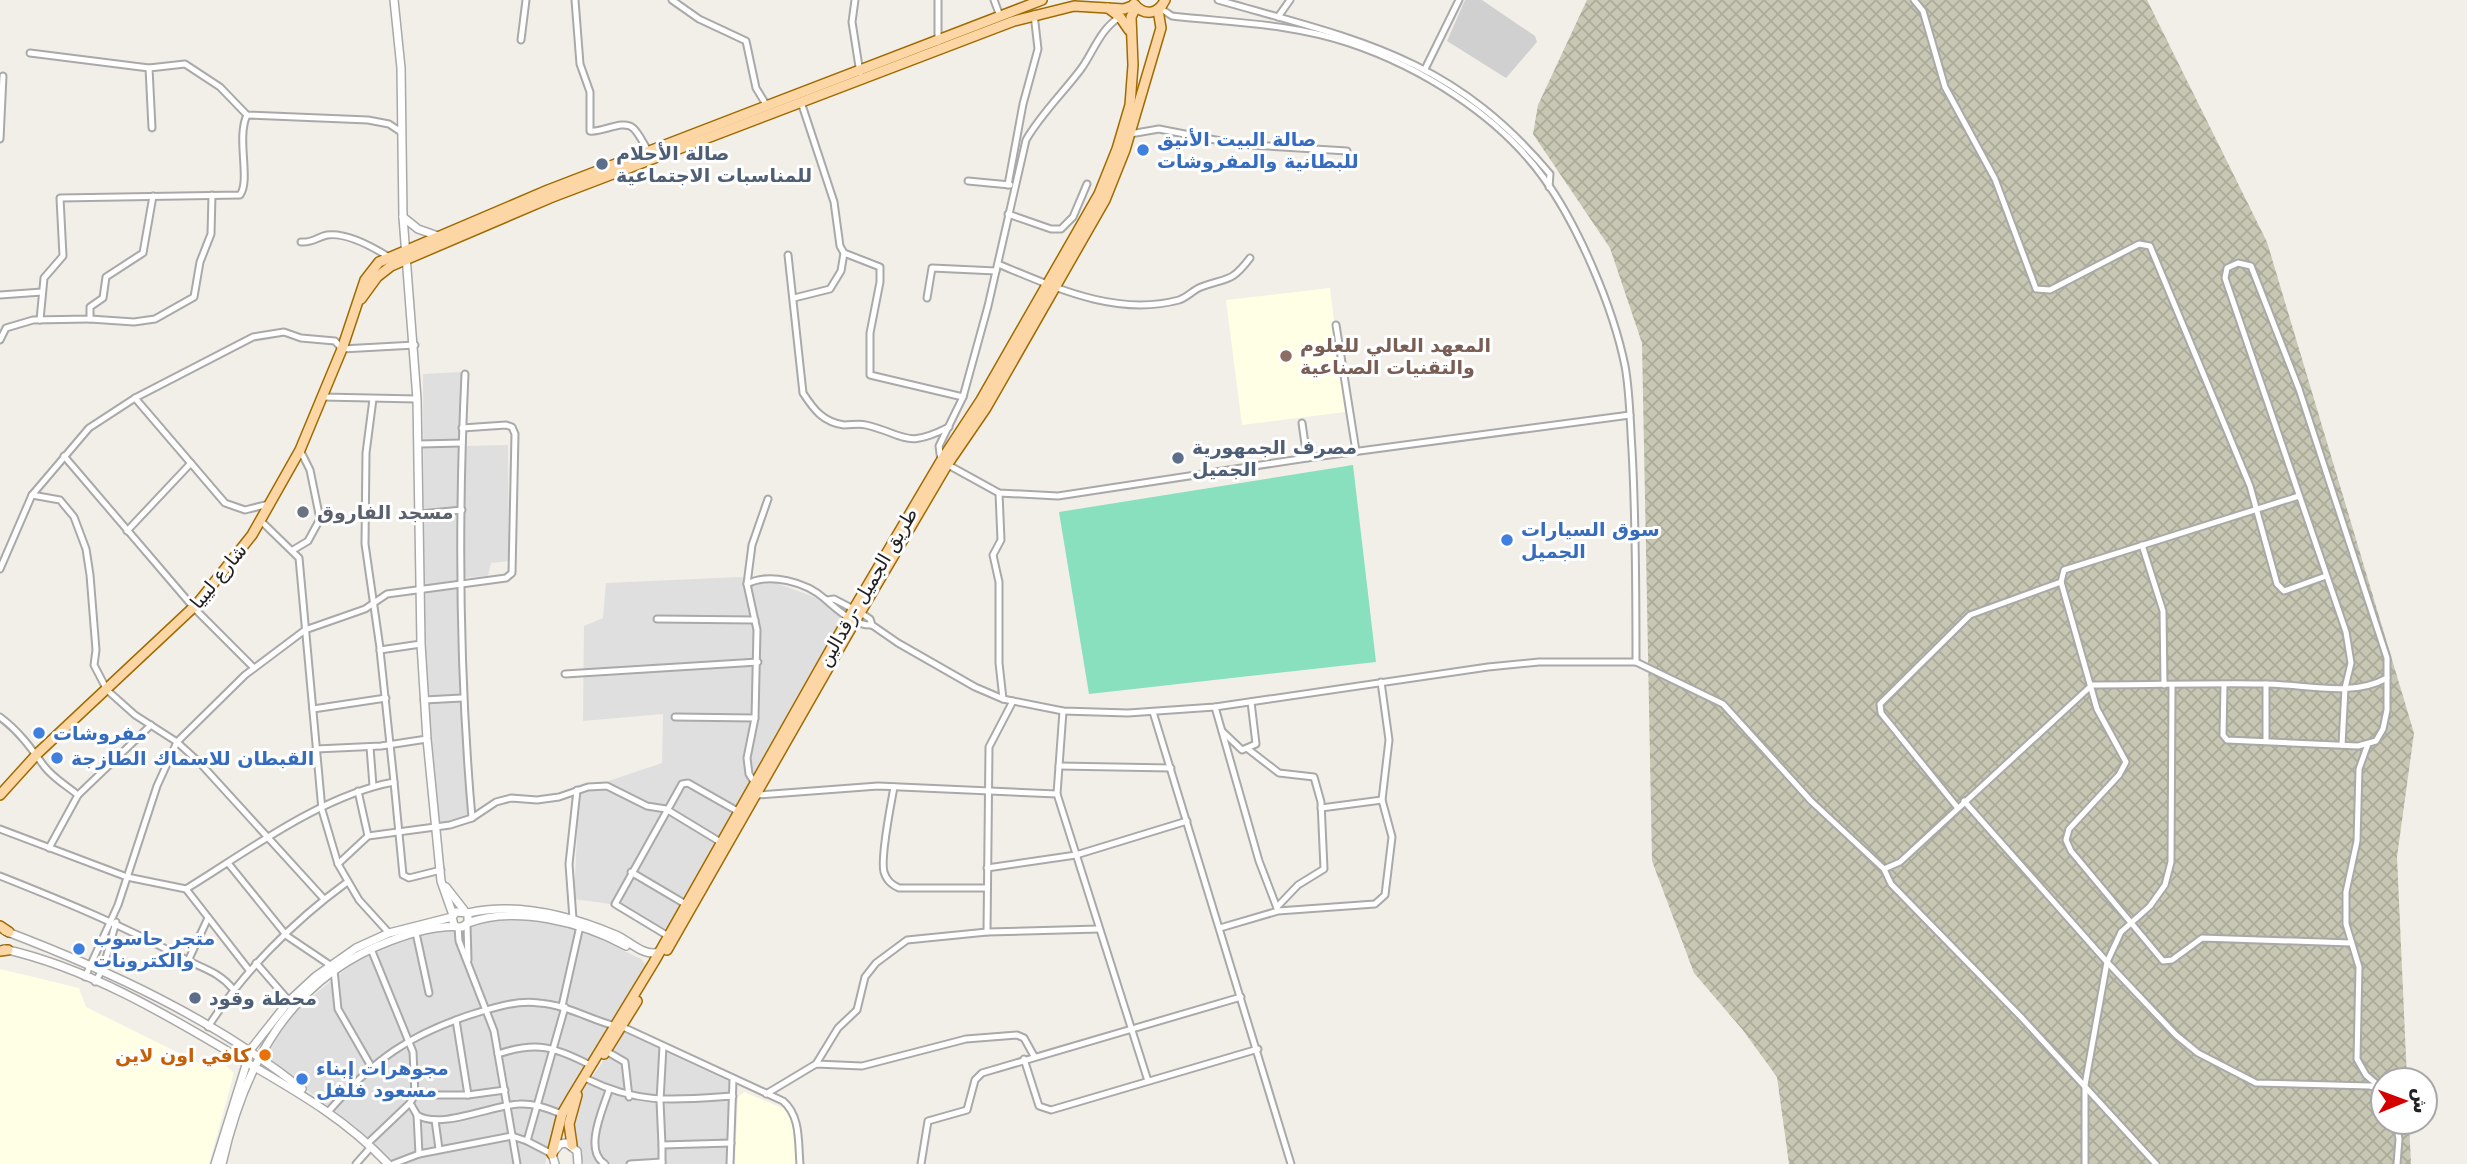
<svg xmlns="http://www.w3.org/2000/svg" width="2467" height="1164" font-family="'DejaVu Sans',Cairo,sans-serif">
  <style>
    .residential { fill: #e0dfdf }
    .education { fill: #ffffe5 }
    .religious { fill: #d0d0d0 }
    .construction { fill: url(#construction-cross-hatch) }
    .pitch { fill: #88e0be }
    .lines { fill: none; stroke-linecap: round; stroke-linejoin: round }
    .minor-casing { stroke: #a9a9a9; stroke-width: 9 }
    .tertiary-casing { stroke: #a9a9a9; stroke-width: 10 }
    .primary-casing { stroke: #a06b00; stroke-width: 12 }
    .minor { stroke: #fff; stroke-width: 5 }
    .tertiary { stroke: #fff; stroke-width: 7 }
    .primary { stroke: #fcd6a4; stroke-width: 9 }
    .shop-dot { fill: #3f7fe0; stroke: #fff; stroke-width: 2.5 }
    .service-dot { fill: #5c6f8a; stroke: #fff; stroke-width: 2.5 }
    .education-dot { fill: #8d6e63; stroke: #fff; stroke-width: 2.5 }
    .worship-dot { fill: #6b7280; stroke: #fff; stroke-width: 2.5 }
    .food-dot { fill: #e8710a; stroke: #fff; stroke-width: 2.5 }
    .labels { text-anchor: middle; stroke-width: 6; stroke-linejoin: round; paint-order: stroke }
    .shop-label { font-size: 19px; font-weight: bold; fill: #366cbe; stroke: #fff; text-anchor: start }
    .service-label { font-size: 19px; font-weight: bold; fill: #4e5e75; stroke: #fff; text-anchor: start }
    .education-label { font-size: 19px; font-weight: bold; fill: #785e54; stroke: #fff; text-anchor: start }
    .worship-label { font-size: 19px; font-weight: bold; fill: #5b616d; stroke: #fff; text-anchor: start }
    .street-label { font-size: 19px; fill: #222; stroke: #fff }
    .food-label { font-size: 19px; font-weight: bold; fill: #c56008; stroke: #fff; text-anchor: end }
  </style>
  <defs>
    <pattern id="construction-cross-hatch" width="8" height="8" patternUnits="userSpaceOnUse" patternTransform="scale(1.75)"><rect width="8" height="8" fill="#c7c7b4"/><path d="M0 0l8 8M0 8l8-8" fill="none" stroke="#abab9a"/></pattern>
  </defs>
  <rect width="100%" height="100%" fill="#f2efe9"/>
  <g class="residential">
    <polygon points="461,372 459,446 508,445 509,561 491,563 488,576 459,578 460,693 469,816 437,823 424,641 423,374"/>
    <polygon points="739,577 773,582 817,598 845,618 667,933 610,904 574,899 579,791 662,763 663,714 583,721 584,626 603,618 606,583"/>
    <polygon points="534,920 583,931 641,959 647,967 552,1137 545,1164 393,1164 355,1126 262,1057 299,1007 357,960 428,932 495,921"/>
    <polygon points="623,1032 730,1082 727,1164 584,1164 570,1126 577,1099"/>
  </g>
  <g class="education">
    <polygon points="1330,288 1345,412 1242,425 1226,300"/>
    <polygon points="0,969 79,988 86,1007 209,1068 219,1059 234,1073 209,1164 0,1164"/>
    <polygon points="744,1092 785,1109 792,1120 797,1164 735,1164 738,1097"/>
  </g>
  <polygon class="religious" points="1465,0 1482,0 1535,36 1537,42 1506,78 1447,41"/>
  <polygon class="construction" points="1587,0 2147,0 2267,242 2414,733 2397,857 2407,1080 2383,1080 2383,1122 2409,1122 2411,1164 1789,1164 1777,1077 1742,1029 1694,973 1652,861 1642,343 1610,248 1533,134 1538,105"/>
  <polygon class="pitch" points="1353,465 1376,662 1089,694 1059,512"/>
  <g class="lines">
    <defs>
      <g id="minor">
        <path d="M575 0 580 64 590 92V131C602 133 623 119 633 128 639 133 644 145 649 152"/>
        <polyline points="672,0 699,19 746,41 756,88 767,106"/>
        <polyline points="855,0 852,22 860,73"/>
        <polyline points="938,0 938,42"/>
        <polyline points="994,0 1000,16"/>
        <path d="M1218 0C1357 40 1451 56 1550 174L1549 187"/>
        <polyline points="1914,0 1923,11 1945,87 1995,179 2036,289 2050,290 2139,244 2150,246 2250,486 2277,584 2284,591 2326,576"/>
        <path d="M1160 8 1172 16C1233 23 1289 23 1349 43 1421 67 1498 115 1543 177 1578 225 1613 307 1625 366 1630 393 1630 422 1632 450 1636 521 1636 591 1636 662"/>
        <path d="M1120 17C1100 29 1094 51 1081 69 1063 93 1041 114 1026 140L988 306 963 397 939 446 941 461 999 493 1058 496 1307 458 1630 415"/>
        <polyline points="1278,17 1290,0"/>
        <polyline points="521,40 526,0"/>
        <polyline points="30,53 149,68"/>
        <polyline points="1425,69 1459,0"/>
        <polyline points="801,102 834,202 840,246 844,253 880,267 880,282 870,333 870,375 963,397"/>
        <polyline points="152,128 149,68 185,64 220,87 247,115 368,120 389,124 401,132"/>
        <polyline points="1130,134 1159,129 1236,144 1347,151"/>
        <polyline points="0,139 3,76"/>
        <polyline points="968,181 1010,185"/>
        <polyline points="1008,185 1023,104 1038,49 1034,14"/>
        <polyline points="1008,214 1051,229 1061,229 1073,217 1087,184"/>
        <path d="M301 242C313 243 317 237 327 235 347 232 373 247 389 257"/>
        <path d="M788 255 803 393C814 410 823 422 844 425 852 425 859 423 866 425 907 435 905 449 949 427"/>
        <path d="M998 264C1054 287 1116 317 1179 300 1188 297 1193 290 1201 287 1228 277 1231 283 1250 258"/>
        <polyline points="0,295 42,292"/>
        <polyline points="794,298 830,289 841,271 844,253"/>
        <polyline points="927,298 932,268 996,271"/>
        <polyline points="90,319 134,322 155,319 194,297 200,262 211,234 212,195"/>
        <path d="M40 320 44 278 63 256 60 198 240 195C251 180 236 138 247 115"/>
        <polyline points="1336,325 1356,451"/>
        <polyline points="0,340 6,328 33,320 90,319 90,307 103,298 106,277 143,253 153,196"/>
        <polyline points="323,397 417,399"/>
        <polyline points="135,398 225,503 245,510 269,504"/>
        <polyline points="373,399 366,453 365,544 380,648 380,650 421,644"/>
        <polyline points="1302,423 1307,458"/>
        <polyline points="419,444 462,443"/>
        <polyline points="64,456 194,608 254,668"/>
        <polyline points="999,493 1001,540 993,555 999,582 999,663 1003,699"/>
        <polyline points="32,495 60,500 74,517 86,549 90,575 96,650 94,665 107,690 135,715 177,742 200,763 324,899"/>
        <polyline points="2299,496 2064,570 2061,582 2097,709 2126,762 2119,775 2069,829 2066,840 2071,851 2163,961 2172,960 2202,938 2351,943"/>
        <polyline points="420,514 462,510"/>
        <polyline points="260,520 299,558 322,810 338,864 359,900 389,933"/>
        <polyline points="127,531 191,463"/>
        <polyline points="2142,545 2163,611 2164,685"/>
        <polyline points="293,550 308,541 320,519 310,470 300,450"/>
        <polyline points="0,569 32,495 89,428 135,398 253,337 284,332 301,338 335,341 342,349 415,345"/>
        <path d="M747 584C769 572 806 582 825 599 837 609 854 626 872 625"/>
        <polyline points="827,600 834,599 861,613 870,619 872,625 898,643 975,687 1003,699 1063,711 1128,713 1215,707 1488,667 1539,662 1636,662 1723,704 1811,801 1884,869 1891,884 2021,1017 2156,1164"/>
        <polyline points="657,619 755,620"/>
        <polyline points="565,674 758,662"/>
        <polyline points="2224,685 2223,735 2227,740 2358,746 2376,741 2383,729 2387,710 2387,678"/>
        <polyline points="424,700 462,698"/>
        <polyline points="1215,707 1259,861 1277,908"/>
        <polyline points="313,709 386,698"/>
        <polyline points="1063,711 1057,794 1148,1081"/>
        <polyline points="1153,712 1291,1164"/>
        <path d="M0 717C19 731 31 748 44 766 53 778 67 786 78 795"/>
        <polyline points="675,717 755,718"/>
        <polyline points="1222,731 1242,750 1256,744 1251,702"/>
        <polyline points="2266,740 2266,684"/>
        <polyline points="2368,744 2359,769 2357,841 2346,892 2346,924 2359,967 2357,1059 2366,1075 2380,1087"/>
        <polyline points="370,747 373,786"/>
        <polyline points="316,749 381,746 427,739"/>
        <polyline points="1248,749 1279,773 1314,777 1321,802 1324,869 1298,885 1277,907"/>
        <polyline points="1059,766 1171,768"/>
        <polyline points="394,782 403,875 409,878 441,870"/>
        <polyline points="756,785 749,774 747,758 755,718 757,630 747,584 752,545 768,499"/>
        <path d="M894 787C891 804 880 858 884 872 887 881 891 884 899 888H987"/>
        <path d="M358 791 368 836 450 825 472 818C459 670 458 522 465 374"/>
        <polyline points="758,795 878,786 1057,794"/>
        <polyline points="1964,801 2107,962 2176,1035 2198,1053 2256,1083 2370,1086 2383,1090"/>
        <polyline points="1957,807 1881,713 1880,704 1970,615 2061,582"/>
        <polyline points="1321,808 1382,800"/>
        <polyline points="472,818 496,802 511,798 537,800 559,797 588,787 607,786 647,806 666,809 722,843"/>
        <polyline points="0,829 127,877 186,889 249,970"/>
        <polyline points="49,848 78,795 151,725"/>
        <polyline points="228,863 287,936 330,965"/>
        <polyline points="338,864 368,836"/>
        <polyline points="987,868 1076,855 1187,821"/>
        <path d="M1884 869 1900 862 2092 685C2149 685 2207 683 2265 684 2304 684 2351 698 2387 678V658L2299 389 2251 266 2238 263 2227 268 2225 278 2346 632 2351 663 2345 688 2342 745"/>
        <polyline points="631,872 687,905"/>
        <path d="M0 876C63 901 124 926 183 958 203 969 218 971 233 989"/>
        <path d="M186 889C248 851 322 795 394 782L380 650"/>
        <polyline points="573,919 569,864 577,790"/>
        <polyline points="467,925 468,960"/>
        <polyline points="458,927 459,941 494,1031 517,1164"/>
        <polyline points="1220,928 1278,911 1375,904 1385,895 1392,837 1382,800 1389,740 1381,682"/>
        <polyline points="987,932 989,747 1013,701"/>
        <polyline points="416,933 429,993"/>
        <polyline points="668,936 615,904 682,784 688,783 739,812"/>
        <polyline points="371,949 413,1052 415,1095"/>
        <polyline points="188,961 208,918"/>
        <polyline points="256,963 289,1001"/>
        <polyline points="334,970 338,1009 372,1068"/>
        <polyline points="85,977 118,905 157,786 177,742 245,675 305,630 365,609 387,594 506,578 512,573 515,434 512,427 506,425 462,428"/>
        <polyline points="95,982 103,969 116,922"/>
        <polyline points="562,1006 580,926"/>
        <polyline points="456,1020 468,1095"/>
        <path d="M208 1027C243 972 294 921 346 883"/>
        <path d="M623 1027 783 1101C801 1116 798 1143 800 1164"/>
        <polyline points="606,1051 625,1062 629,1097"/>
        <path d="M498 1054C537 1041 555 1047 590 1065"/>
        <polyline points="1024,1059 1039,1106 1051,1110 1258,1049"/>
        <polyline points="816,1064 838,1028 857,1010 865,977 876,963 907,940 987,932 1099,929"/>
        <path d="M587 1079C639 1105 677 1100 733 1096"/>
        <polyline points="766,1094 816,1064 862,1066 966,1039 1017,1035 1024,1038 1034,1056"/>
        <path d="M410 1103 417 1115C440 1130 493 1105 519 1104 535 1103 548 1109 562 1114"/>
        <path d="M328 1112C374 1059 410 1034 476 1013 496 1007 518 1000 539 1003 567 1005 589 1019 615 1026"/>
        <polyline points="417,1115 419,1154"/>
        <polyline points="435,1120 439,1149"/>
        <polyline points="2396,1122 2399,1139 2397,1164"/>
        <polyline points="527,1141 552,1154"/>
        <polyline points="368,1143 410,1103 415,1095 468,1095 505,1090"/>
        <polyline points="662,1145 660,1101 663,1046"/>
        <polyline points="356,1164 371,1147"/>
        <polyline points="393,1164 419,1154 512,1136 527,1141 565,1007"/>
        <path d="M605 1164C583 1151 603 1109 609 1090"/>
        <polyline points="630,1164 662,1162"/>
        <polyline points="662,1164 662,1145 731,1143"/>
        <polyline points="730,1164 733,1080"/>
        <polyline points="921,1164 928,1121 967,1110 975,1080 982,1073 1241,997"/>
        <polyline points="2085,1164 2085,1085 2107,962 2121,932 2150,906 2165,885 2171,862 2172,686"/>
      </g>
      <g id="tertiary">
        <polyline points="394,0 401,68 403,217 417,399 421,644 427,739 441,881 453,915"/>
        <polyline points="403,217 418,229 438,236"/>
        <polyline points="446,887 464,910"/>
        <path d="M468 913C516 902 571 916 616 935 630 941 643 957 659 952"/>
        <path d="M468 923C515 905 583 922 626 946"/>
        <path d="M5 931C110 971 214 1019 302 1089"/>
        <path d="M4 949C89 968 167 1015 241 1059 294 1090 345 1118 388 1164"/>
        <polyline points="215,1164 251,1049 289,1001 316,976 356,948 389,933 452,917"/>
        <path d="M222 1164C244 1065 290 978 390 941 413 932 439 924 462 927L468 923V913L456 912 452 917 454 925"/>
        <polyline points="555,1164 552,1154 560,1144 566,1143 577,1151 578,1164"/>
      </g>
      <g id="primary">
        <path d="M1134 4C1144 16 1158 15 1165 0"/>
        <polyline points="1108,8 1120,17 1129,30"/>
        <polyline points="361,299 377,277 391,266 550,198 1014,21 1074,6 1124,9 1135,5"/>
        <polyline points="0,795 38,753 197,604 252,535 300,450 342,349 365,280 379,262 548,190 1042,0"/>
        <polyline points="0,926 9,932"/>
        <polyline points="667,950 847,635 947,465 986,408 1105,200 1125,150 1161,28 1158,10"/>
        <polyline points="0,951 8,950"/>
        <polyline points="604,1054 637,1001"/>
        <polyline points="572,1145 569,1124 577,1095"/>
        <polyline points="552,1154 562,1114 573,1095 654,962 849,617 941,461 981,400 1099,194 1117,149 1130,105 1133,65 1131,17 1136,7"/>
      </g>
    </defs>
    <use href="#minor" class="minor-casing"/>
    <use href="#tertiary" class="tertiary-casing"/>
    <use href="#primary" class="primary-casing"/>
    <use href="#minor" class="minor"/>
    <use href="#tertiary" class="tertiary"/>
    <use href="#primary" class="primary"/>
  </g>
  <g class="shop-dot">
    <circle cx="1143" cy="150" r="7"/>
    <circle cx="1507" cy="540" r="7"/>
    <circle cx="39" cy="733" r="7"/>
    <circle cx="57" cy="758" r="7"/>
    <circle cx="79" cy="949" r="7"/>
    <circle cx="302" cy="1079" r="7"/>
  </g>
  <g class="service-dot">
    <circle cx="602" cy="164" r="7"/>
    <circle cx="1178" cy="458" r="7"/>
    <circle cx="195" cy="998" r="7"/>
  </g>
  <circle class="education-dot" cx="1286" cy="356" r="7"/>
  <circle class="worship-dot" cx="303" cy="512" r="7"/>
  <circle class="food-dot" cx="265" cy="1055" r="7"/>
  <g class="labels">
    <g class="shop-label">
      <text x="1157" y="146">صالة البيت الأنيق<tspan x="1157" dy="22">للبطانية والمفروشات</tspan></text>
      <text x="1521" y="536">سوق السيارات<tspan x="1521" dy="22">الجميل</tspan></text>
      <text x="53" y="740">مفروشات</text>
      <text x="71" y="765">القبطان للاسماك الطازجة</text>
      <text x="93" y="945">متجر حاسوب<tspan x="93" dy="22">والكترونات</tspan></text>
      <text x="316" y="1075">مجوهرات إبناء<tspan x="316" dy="22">مسعود فلفل</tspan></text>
    </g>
    <g class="service-label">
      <text x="616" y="160">صالة الأحلام<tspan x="616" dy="22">للمناسبات الاجتماعية</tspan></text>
      <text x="1192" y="454">مصرف الجمهورية<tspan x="1192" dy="22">الجميل</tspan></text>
      <text x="209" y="1005">محطة وقود</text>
    </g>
    <g class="education-label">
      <text x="1300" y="352">المعهد العالي للعلوم<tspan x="1300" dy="22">والتقنيات الصناعية</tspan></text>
    </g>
    <g class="worship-label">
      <text x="317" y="519">مسجد الفاروق</text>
    </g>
    <g class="street-label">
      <text transform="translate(218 576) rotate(-51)" y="7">شارع ليبيا</text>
      <text transform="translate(867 587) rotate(-60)" y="7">طريق الجميل -رقدالين</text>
    </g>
    <g class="food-label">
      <text x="251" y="1062">كافي اون لاين</text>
    </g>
  </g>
  <g transform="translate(2404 1101) rotate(89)"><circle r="33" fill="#ffffff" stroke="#a7a7a7" stroke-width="2"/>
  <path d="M0-5L12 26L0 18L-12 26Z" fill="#d40000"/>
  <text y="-10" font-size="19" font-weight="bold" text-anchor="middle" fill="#222222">ش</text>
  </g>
</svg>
